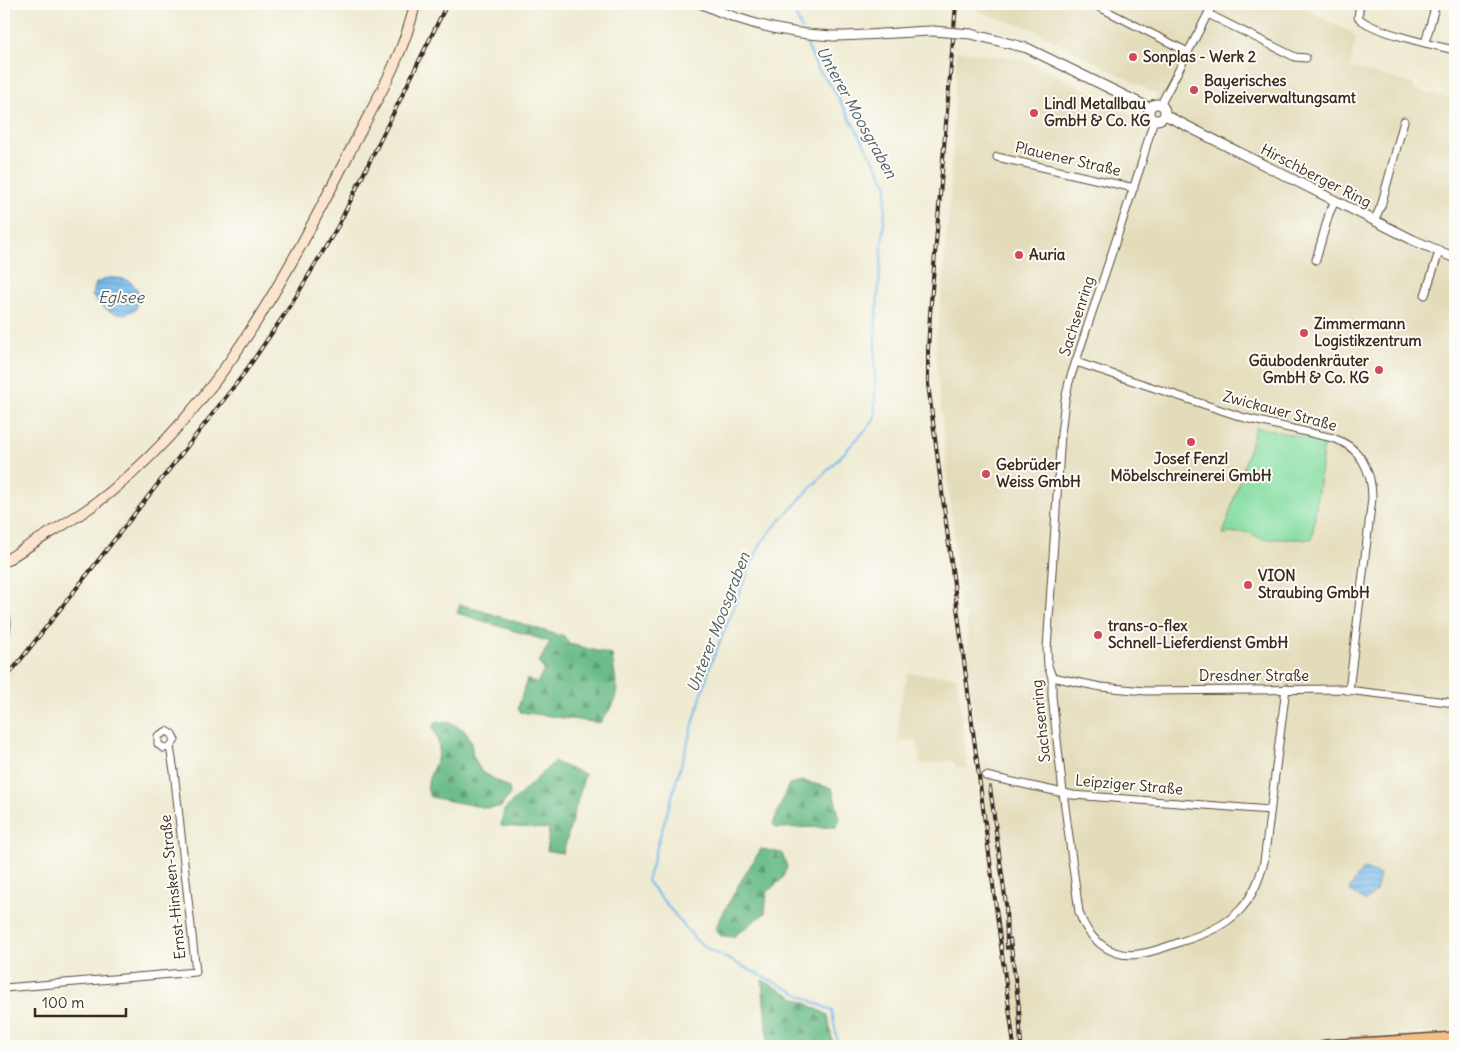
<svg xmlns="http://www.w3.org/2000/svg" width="1459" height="1050" font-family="Delius,sans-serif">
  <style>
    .built { fill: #e3dcba }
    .grass { fill: #84dda2; stroke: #608460 }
    .forest { fill: url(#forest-firs); stroke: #537353 }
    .water { fill: url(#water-rules); stroke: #587285 }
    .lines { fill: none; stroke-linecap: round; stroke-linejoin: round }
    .stream { stroke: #75bbec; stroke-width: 2 }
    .minor-casing { stroke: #564739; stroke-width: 9 }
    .tertiary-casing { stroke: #564739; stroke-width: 11 }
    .secondary-casing { stroke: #564739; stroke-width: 12 }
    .trunk-casing { stroke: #564739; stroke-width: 14 }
    .minor { stroke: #fff; stroke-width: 7 }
    .tertiary { stroke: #fff; stroke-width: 9 }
    .secondary { stroke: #fbe5cf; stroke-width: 10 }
    .trunk { stroke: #f6be87; stroke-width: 11 }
    .rail-casing { stroke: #3b2a1e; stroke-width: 4 }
    .rail { stroke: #fdfcf7; stroke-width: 2; stroke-dasharray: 5.5; stroke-linecap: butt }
    .tertiary-bridge-casing { stroke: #564739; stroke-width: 11; stroke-linecap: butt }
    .tertiary-bridge { stroke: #fff; stroke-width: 9 }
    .poi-dot { fill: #d1495b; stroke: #fdfcf7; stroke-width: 2 }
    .labels { text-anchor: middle; stroke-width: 4; stroke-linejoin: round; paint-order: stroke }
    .poi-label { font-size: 15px; font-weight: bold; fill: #3b2a1e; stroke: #fdfcf7; text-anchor: start }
    .street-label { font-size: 15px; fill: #3b2a1e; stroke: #fdfcf7 }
    .water-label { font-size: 16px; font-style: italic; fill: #4f5d66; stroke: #fdfcf7 }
  </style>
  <defs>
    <pattern id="forest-firs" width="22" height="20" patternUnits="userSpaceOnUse" patternTransform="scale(1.25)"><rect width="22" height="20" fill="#6bbc88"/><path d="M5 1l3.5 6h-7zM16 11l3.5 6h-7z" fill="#59996f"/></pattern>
    <pattern id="water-rules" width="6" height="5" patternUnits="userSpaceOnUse" patternTransform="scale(1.25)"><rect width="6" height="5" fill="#75bbec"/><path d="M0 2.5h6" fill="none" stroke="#6198bf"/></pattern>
  </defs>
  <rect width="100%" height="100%" fill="#fdfcf7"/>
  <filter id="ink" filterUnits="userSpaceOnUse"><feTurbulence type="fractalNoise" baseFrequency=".02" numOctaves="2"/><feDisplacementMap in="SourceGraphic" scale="10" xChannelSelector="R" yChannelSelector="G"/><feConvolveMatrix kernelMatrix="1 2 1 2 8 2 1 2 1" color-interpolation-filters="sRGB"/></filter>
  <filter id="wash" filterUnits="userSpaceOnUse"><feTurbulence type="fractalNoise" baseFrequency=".0096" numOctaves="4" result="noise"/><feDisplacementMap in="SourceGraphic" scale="20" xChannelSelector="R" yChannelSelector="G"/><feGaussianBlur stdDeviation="1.12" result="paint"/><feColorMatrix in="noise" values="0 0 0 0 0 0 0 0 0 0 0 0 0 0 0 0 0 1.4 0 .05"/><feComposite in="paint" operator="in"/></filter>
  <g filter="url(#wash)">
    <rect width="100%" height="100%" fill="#efebd3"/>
    <g class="built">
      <polygon points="978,4 1296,4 1352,33 1356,37 1350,67 1414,84 1413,89 1455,100 1455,1031 1246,1046 1019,1046 971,693 966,613 961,613 935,347 940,310 950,198 957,51 1017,59 1039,66 1142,120 1158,95 1034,30 977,11"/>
      <polygon points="908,673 957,677 968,769 957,767 951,760 921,764 916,740 898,743 899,706"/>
    </g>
    <polygon class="grass" points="1256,427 1324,442 1312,539 1263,539 1246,532 1223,534"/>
    <g class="forest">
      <polygon points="460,604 564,637 570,644 612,655 617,690 613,705 600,723 520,712 518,708 527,679 537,683 544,670 539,662 550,642 457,613"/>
      <path d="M437 721 451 723 464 730 471 741 473 756 481 771 509 788 510 794 501 807 487 808 430 797C422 781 437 767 439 751 440 744 435 734 433 727Z"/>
      <polygon points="554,762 585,774 563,853 547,851 549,829 501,826 504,810"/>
      <polygon points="802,781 832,788 840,819 836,827 776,828 773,824 789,784"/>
      <polygon points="761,849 782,853 787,867 782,879 767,892 765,913 733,937 721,936 715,929 739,884"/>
      <polygon points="762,980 828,1015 833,1046 768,1046"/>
    </g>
    <g class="water">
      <path d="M107 278C123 278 130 278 139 292L136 309C118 320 105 311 92 296L96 283Z"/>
      <polygon points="1364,869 1380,875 1376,892 1365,902 1349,890 1360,872"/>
    </g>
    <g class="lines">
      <g class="stream">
        <polyline points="782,4 789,6 793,9"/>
        <polyline points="796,16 802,30"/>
        <polyline points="804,37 817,68 832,87 887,184 875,334 875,416 872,423 773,528 762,542 756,553 711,663 647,881 695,939 708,949 832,1011 838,1046"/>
      </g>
    </g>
  </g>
  <g filter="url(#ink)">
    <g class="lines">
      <defs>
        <g id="minor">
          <polyline points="1093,4 1188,52"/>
          <path d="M1360 4 1358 17C1369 31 1436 46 1455 50"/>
          <polyline points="1208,14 1295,57 1306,58"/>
          <polyline points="1425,43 1436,4"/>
          <polyline points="1161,104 1213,4"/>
          <path d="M1154 119 1141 165 1069 382 1065 400 1061 434 1047 649 1048 666 1052 677V696L1063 792 1079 912C1087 938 1110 959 1139 954 1153 952 1166 947 1180 942 1202 935 1224 927 1240 910 1253 896 1259 880 1264 862L1286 688"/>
          <polyline points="997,157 1134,188"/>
          <polyline points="1374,221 1381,206 1404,121"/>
          <polyline points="1316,260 1329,214 1335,201"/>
          <polyline points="1425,295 1439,252"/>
          <path d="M1076 362 1245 418 1333 438C1360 447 1372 470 1372 498L1349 691"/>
          <polyline points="1052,677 1101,687 1146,691 1339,689 1455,703"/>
          <polyline points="986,776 1073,795 1270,810"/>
          <polyline points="4,988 196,972 174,771 170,747 175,740 172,734 167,731 158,736 158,744 163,748 170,747"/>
        </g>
        <g id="tertiary">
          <path d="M702 4C743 23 788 34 833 36 866 36 900 32 933 31"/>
          <polyline points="971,34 1027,48 1150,108"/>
          <circle cx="1157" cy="112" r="8"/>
          <polyline points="1165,115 1413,240 1455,258"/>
          <polyline points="4,609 6,624 4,640"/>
        </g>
        <path id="secondary" d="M4 562C40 537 80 518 114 489 220 401 285 279 346 159 371 109 403 59 415 4"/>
        <polyline id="trunk" points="1325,1046 1455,1038"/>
      </defs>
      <use href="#minor" class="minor-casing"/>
      <use href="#tertiary" class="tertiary-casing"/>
      <use href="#secondary" class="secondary-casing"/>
      <use href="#trunk" class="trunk-casing"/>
      <use href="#minor" class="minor"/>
      <use href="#tertiary" class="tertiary"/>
      <use href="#secondary" class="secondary"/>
      <use href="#trunk" class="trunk"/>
      <defs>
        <g id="rail">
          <polyline points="956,4 930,314 928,350 928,384 1014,1046"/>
          <polyline points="4,681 243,375 291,305 338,226 447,4"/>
          <polyline points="990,787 1006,904 1007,948"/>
          <polyline points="1010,939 1019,1008 1021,1046"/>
        </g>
      </defs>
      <use href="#rail" class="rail-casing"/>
      <use href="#rail" class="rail"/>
      <defs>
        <polyline id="tertiary-bridge" points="933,31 971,34"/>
      </defs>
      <use href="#tertiary-bridge" class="tertiary-bridge-casing"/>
      <use href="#tertiary-bridge" class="tertiary-bridge"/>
    </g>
  </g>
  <g class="poi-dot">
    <circle cx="1133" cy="57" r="5"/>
    <circle cx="1194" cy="90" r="5"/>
    <circle cx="1034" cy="113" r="5"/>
    <circle cx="1019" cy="255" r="5"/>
    <circle cx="1304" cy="333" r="5"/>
    <circle cx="1379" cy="370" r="5"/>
    <circle cx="1191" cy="442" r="5"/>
    <circle cx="986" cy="474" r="5"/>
    <circle cx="1248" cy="585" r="5"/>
    <circle cx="1098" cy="635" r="5"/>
  </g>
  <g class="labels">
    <g class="poi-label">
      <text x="1143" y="62">Sonplas - Werk 2</text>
      <text x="1204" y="86">Bayerisches<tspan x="1204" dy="17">Polizeiverwaltungsamt</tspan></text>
      <text x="1044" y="109">Lindl Metallbau<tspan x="1044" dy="17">GmbH &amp; Co. KG</tspan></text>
      <text x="1029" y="260">Auria</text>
      <text x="1314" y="329">Zimmermann<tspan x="1314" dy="17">Logistikzentrum</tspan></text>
      <text x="1369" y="366" text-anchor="end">Gäubodenkräuter<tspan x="1369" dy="17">GmbH &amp; Co. KG</tspan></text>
      <text x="1191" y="464" text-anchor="middle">Josef Fenzl<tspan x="1191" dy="17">Möbelschreinerei GmbH</tspan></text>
      <text x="996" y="470">Gebrüder<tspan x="996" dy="17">Weiss GmbH</tspan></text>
      <text x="1258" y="581">VION<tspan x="1258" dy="17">Straubing GmbH</tspan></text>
      <text x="1108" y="631">trans-o-flex<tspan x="1108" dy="17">Schnell-Lieferdienst GmbH</tspan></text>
    </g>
    <g class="street-label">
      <text transform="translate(1068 159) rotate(13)" y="5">Plauener Straße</text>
      <text transform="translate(1316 176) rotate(27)" y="5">Hirschberger Ring</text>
      <text transform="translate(1077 316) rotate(-72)" y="5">Sachsenring</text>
      <text transform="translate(1280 411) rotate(15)" y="5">Zwickauer Straße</text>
      <text x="1254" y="681">Dresdner Straße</text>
      <text transform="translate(1041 721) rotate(-96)" y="5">Sachsenring</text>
      <text transform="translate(1129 785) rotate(5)" y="5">Leipziger Straße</text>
      <text transform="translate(173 887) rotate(-96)" y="5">Ernst-Hinsken-Straße</text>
    </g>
    <g class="water-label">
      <text transform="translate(857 112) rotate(61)" y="6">Unterer Moosgraben</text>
      <text x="121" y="303">Eglsee</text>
      <text transform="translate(718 622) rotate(-69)" y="6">Unterer Moosgraben</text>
    </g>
  </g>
  <rect width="1459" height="1050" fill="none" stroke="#fdfcf7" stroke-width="20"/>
  <path d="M35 1008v8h91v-8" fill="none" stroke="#3b2a1e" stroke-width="2.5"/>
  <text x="42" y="1008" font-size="15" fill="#3b2a1e" stroke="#fdfcf7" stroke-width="4" paint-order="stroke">100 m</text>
</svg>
